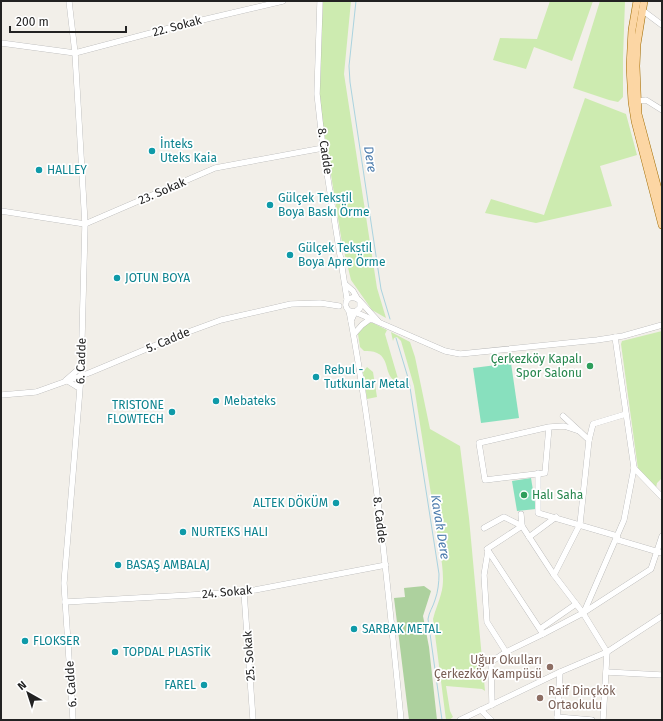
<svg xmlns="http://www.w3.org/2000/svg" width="663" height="721" font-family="'Fira Sans',sans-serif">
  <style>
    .grass { fill: #cdebb0 }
    .forest { fill: #add19e }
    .pitch { fill: #88e0be }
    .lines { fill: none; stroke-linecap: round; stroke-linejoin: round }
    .stream { stroke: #aad3df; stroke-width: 1 }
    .minor-casing { stroke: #a9a9a9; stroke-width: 6 }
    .major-casing { stroke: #a06b00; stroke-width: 8 }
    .minor { stroke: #fff; stroke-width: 5.5 }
    .major { stroke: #fcd6a4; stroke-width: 7 }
    .culture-dot { fill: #0f9aa8; stroke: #fff; stroke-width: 1.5 }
    .leisure-dot { fill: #2e9e5b; stroke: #fff; stroke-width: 1.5 }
    .education-dot { fill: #8d6e63; stroke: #fff; stroke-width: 1.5 }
    .labels { text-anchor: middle; stroke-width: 3.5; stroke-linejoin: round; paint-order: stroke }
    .street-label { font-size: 12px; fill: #222; stroke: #fff }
    .culture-label { font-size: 12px; fill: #0d838f; stroke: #fff; text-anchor: start }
    .leisure-label { font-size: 12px; fill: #27864d; stroke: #fff; text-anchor: end }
    .education-label { font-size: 12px; fill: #785e54; stroke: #fff; text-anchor: end }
    .water-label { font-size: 13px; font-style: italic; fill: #4a7aab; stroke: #fff }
  </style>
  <rect width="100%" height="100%" fill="#f2efe9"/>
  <g class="grass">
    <polygon points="323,1 351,1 344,74 377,288 386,318 372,310 351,280 342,243 318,94"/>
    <polygon points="550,1 593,1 572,61 534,47 526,69 493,60 500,38 537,39"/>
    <polygon points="600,1 625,1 623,58 623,97 618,102 609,100 573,88"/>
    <polygon points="585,98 626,114 637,155 600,166 612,206 536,223 485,213 491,199 544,215"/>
    <path d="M367 323H373L387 330 385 334 399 382C383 379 391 359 377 353 373 351 368 351 364 351L360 347 358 334Z"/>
    <polygon points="662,331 662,478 657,483 656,488 638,469 621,344 622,341"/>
    <path d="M391 332 410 342 415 357 430 429 460 446 469 518 485 691 482 689 446 686 450 711 453 717 449 720H446L433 619C435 610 439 602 441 594 444 584 443 574 442 564L414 386 401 341 397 337 394 338 393 341Z"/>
    <polygon points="367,367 373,372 377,397 367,399 363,372"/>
  </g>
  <polygon class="forest" points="424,586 431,591 423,616 429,647 437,720 409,720 394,598 405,597 404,588"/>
  <g class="pitch">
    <polygon points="511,363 519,418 481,423 473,368"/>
    <polygon points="531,478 536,509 517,511 512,481"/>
  </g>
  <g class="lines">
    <g class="stream">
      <polyline points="356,1 349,66 350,82 381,289 390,319"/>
      <path d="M396 338 409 381 439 574C439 582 438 592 435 600 433 607 429 612 428 619L442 720"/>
    </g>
    <defs>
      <g id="minor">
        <polyline points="69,1 75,53 85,224 81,376 64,583 73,720"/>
        <polyline points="320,1 317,94 323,148 347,299"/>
        <polyline points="642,10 662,25"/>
        <polyline points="1,43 75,53 181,25 283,1"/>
        <polyline points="638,101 646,100 662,110"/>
        <polyline points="1,211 85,224 215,168 323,148"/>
        <polyline points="345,284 353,291 357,298"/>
        <path d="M360 302V308L355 312 349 311C341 303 349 293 359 300L378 321"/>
        <polyline points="349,311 351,321 355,312 445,351 460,354 597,340 623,336 662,325"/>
        <path d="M351 321C375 453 388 587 401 720"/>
        <polyline points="354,334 362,325 370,319"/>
        <polyline points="615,337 634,468 662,497"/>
        <polyline points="79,388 66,380 81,367"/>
        <polyline points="1,395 36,392 89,373 180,335 221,320 291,304 320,303 339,306"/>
        <polyline points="563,416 589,440"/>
        <polyline points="549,427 479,443 485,480 545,473 549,427 564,426 579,431"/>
        <polyline points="538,473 538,513 617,536 618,540 662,553"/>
        <polyline points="521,514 522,526 554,575 583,613 607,652 603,720"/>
        <polyline points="484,528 504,517 522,526 487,549 543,634 583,613 651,569 662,536"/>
        <polyline points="529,537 556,517"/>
        <polyline points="488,551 484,575 487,622 506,652"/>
        <polyline points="554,575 580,524 589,440 593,424 626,414"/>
        <polyline points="244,592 253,720"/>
        <polyline points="65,602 244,592 386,565"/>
        <polyline points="584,612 624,520 634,468"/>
        <polyline points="540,629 576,604"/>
        <polyline points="606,672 662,675"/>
        <polyline points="492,705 491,662 506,652 543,634"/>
        <polyline points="481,710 491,720"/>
        <polyline points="557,717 592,720"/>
        <polyline points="460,720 560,672 607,652 662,616"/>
        <polyline points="557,720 560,672"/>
      </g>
      <g id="major">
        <polyline points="637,1 632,30 630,67 632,102 635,121 662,225"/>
        <polyline points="644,1 637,44 636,66 638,114 662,204"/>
      </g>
    </defs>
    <use href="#minor" class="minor-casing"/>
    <use href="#major" class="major-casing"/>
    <use href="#minor" class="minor"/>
    <use href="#major" class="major"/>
  </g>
  <g class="culture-dot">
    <circle cx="152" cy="151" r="4"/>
    <circle cx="39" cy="170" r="4"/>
    <circle cx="270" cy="205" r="4"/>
    <circle cx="290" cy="255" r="4"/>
    <circle cx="117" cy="278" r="4"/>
    <circle cx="316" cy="377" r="4"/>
    <circle cx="216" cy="401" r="4"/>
    <circle cx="172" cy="412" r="4"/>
    <circle cx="336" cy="503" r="4"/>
    <circle cx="183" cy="532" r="4"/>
    <circle cx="118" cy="565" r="4"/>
    <circle cx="354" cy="629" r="4"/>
    <circle cx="25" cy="641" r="4"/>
    <circle cx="115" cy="652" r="4"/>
    <circle cx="204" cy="685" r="4"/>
  </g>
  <g class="leisure-dot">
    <circle cx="590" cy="366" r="4"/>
    <circle cx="524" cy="495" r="4"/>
  </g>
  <g class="education-dot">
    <circle cx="550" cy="667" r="4"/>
    <circle cx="540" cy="698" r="4"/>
  </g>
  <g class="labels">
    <g class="street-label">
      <text transform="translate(177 26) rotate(-15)" y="4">22. Sokak</text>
      <text transform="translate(325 151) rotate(82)" y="4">8. Cadde</text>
      <text transform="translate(162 191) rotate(-23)" y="4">23. Sokak</text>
      <text transform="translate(168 340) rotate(-23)" y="4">5. Cadde</text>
      <text transform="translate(81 361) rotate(-88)" y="4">6. Cadde</text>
      <text transform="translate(380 520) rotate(83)" y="4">8. Cadde</text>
      <text transform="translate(227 592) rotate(-5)" y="4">24. Sokak</text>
      <text transform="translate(249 656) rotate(-94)" y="4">25. Sokak</text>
      <text transform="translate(71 684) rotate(-94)" y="4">6. Cadde</text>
    </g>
    <g class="culture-label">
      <text x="160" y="148">İnteks<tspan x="160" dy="14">Uteks Kaia</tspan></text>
      <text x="47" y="174">HALLEY</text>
      <text x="278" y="202">Gülçek Tekstil<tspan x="278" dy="14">Boya Baskı Örme</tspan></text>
      <text x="298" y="252">Gülçek Tekstil<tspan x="298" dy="14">Boya Apre Örme</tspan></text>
      <text x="125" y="282">JOTUN BOYA</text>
      <text x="324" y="374">Rebul -<tspan x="324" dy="14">Tutkunlar Metal</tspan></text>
      <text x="224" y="405">Mebateks</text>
      <text x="164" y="409" text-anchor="end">TRISTONE<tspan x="164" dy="14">FLOWTECH</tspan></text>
      <text x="328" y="507" text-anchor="end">ALTEK DÖKÜM</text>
      <text x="191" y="536">NURTEKS HALI</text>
      <text x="126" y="569">BASAŞ AMBALAJ</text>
      <text x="362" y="633">SARBAK METAL</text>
      <text x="33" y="645">FLOKSER</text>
      <text x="123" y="656">TOPDAL PLASTİK</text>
      <text x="196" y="689" text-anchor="end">FAREL</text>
    </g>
    <g class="leisure-label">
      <text x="582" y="363">Çerkezköy Kapalı<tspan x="582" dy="14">Spor Salonu</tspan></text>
      <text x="532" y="499" text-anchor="start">Halı Saha</text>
    </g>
    <g class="education-label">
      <text x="542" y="664">Uğur Okulları<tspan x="542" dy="14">Çerkezköy Kampüsü</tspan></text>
      <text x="548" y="695" text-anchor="start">Raif Dinçkök<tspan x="548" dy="14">Ortaokulu</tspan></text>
    </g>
    <g class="water-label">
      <text transform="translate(371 159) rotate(81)" y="5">Dere</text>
      <text transform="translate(441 527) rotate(81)" y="5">Kavak Dere</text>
    </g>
  </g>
  <rect width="663" height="721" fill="none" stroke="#222222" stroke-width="4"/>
  <g transform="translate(28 693) rotate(321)" stroke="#ffffff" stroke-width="3" paint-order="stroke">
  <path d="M0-3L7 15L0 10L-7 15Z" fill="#222222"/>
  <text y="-6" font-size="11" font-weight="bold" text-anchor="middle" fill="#222222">N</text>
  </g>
  <path d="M10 26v6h116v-6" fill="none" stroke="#222222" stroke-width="2"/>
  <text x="16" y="26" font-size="12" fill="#222222" stroke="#ffffff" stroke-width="3" paint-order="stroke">200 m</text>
</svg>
